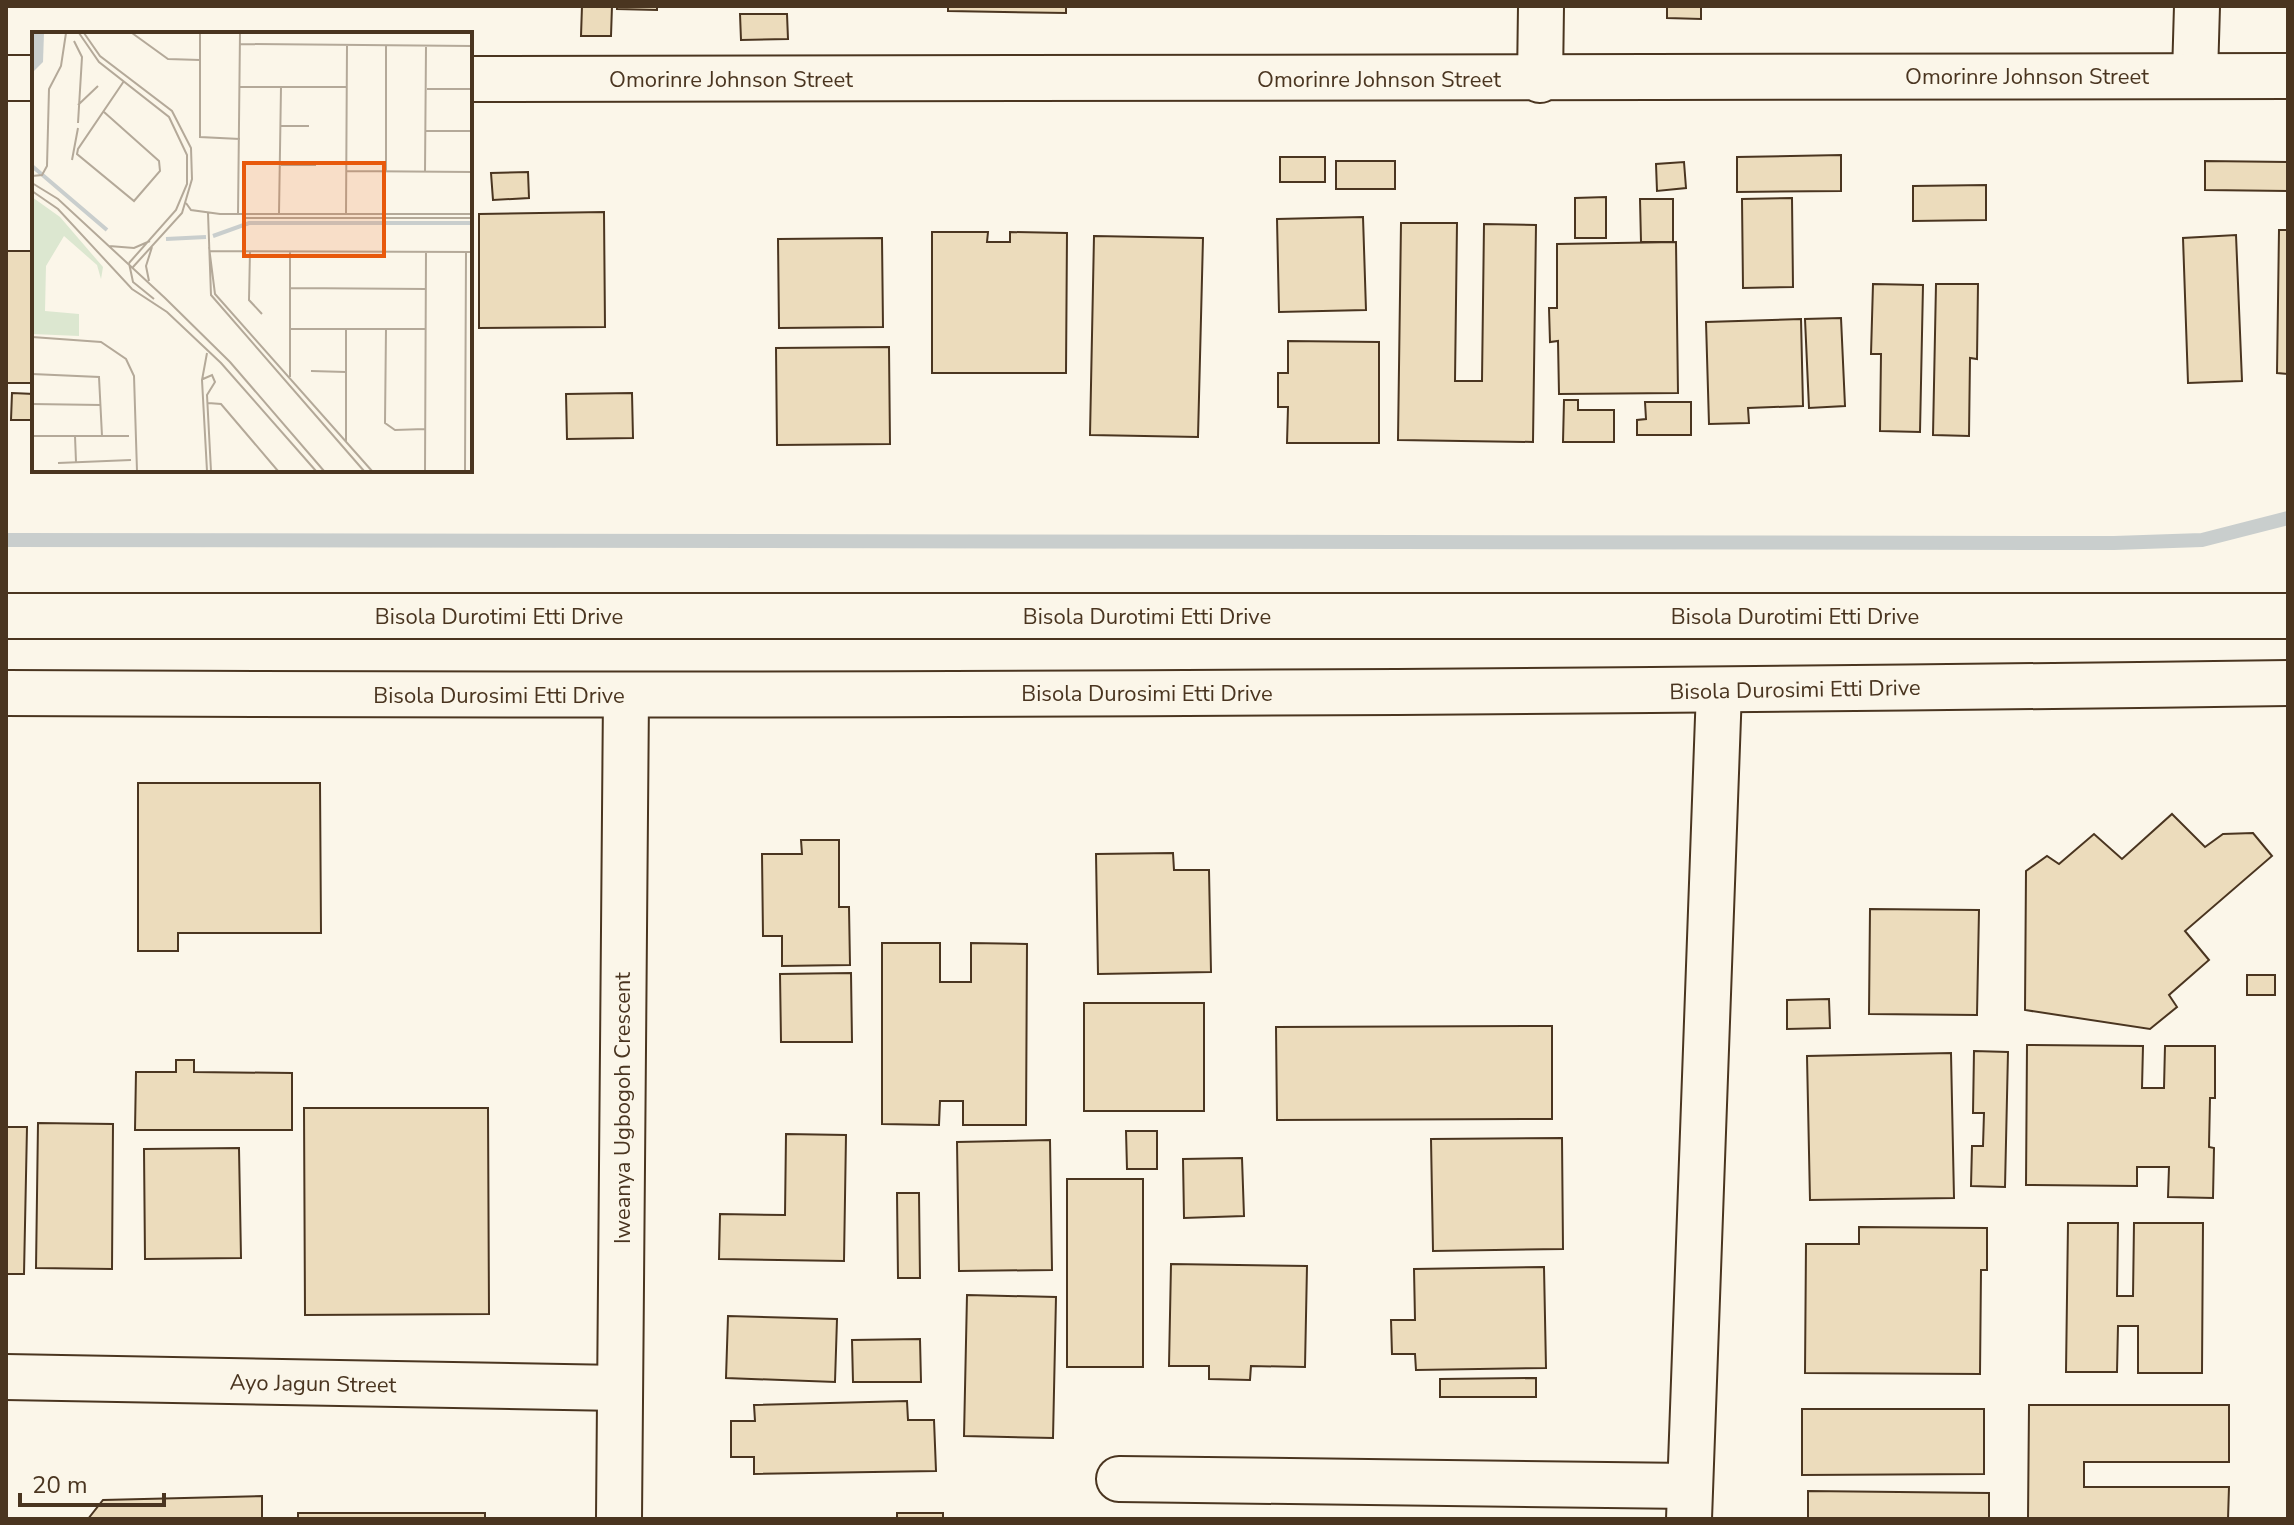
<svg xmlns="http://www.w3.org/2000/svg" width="2294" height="1525" font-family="'Nunito Sans',sans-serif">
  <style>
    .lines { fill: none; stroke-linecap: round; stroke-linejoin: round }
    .stream { stroke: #c9cecd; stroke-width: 14 }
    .building { fill: #ecdcbc; stroke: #4a3520; stroke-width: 2 }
    .street-casing { stroke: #4a3520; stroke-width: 48 }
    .secondary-casing { stroke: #4a3520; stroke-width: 48 }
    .street { stroke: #fbf6e9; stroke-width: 44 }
    .secondary { stroke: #fbf6e9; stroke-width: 44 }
    .labels { text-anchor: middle; stroke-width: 6; stroke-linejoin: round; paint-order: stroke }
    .street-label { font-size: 22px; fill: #4a3520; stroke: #fbf6e9 }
    .inset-river { fill: none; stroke: #c9cecd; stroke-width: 4 }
    .inset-road { fill: none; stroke: #b4a999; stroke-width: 2 }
    .view { fill: #e8590c; fill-opacity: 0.15; stroke: #e8590c; stroke-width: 4 }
    .inset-edge { fill: none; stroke: #4a3520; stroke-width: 4 }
  </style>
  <rect width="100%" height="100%" fill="#fbf6e9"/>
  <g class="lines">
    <polyline class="stream" points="6,540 2114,543 2202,540 2288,518"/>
  </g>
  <g class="building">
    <polygon points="582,6 612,6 611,36 581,36"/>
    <polygon points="617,6 657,6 657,10 617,9"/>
    <polygon points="948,6 1066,6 1066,13 948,11"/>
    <polygon points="1667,6 1701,6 1701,19 1667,18"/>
    <polygon points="740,14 787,14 788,39 741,40"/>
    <polygon points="1841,155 1841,191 1737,192 1737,157"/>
    <rect x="1280" y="157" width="45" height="25"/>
    <rect x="1336" y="161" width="59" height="28"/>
    <polygon points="2205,161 2288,162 2288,191 2205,190"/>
    <polygon points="1684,162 1686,188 1657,191 1656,164"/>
    <polygon points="528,172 529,198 493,200 491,173"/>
    <polygon points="1986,185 1986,220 1913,221 1913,186"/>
    <polygon points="1606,197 1606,238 1575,238 1575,198"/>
    <polygon points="1792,198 1793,287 1743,288 1742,199"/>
    <polygon points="1640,199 1673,199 1673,242 1641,242"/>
    <polygon points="604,212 605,327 479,328 479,214"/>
    <polygon points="1363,217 1366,310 1279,312 1277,219"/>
    <polygon points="1401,223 1457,223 1455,381 1482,381 1484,224 1536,225 1533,442 1398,440"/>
    <polygon points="2279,230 2288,230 2288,374 2277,373"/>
    <polygon points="932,232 988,232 987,242 1010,242 1010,232 1067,233 1066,373 932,373"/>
    <polygon points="2236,235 2242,381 2188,383 2183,238"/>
    <polygon points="1094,236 1203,238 1198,437 1090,435"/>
    <polygon points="882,238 883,327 779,328 778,239"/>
    <polygon points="1676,242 1678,393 1559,394 1558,341 1550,342 1549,308 1557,308 1557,244"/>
    <rect x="6" y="251" width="28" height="132"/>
    <polygon points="1873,284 1923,285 1920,432 1880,431 1881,354 1871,354"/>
    <polygon points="1936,284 1978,284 1977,359 1970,358 1969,436 1933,435"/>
    <polygon points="1841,318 1845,406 1809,408 1805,319"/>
    <polygon points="1801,319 1803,406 1748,408 1749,423 1709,424 1706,322"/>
    <polygon points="1288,341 1379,342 1379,443 1287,443 1288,407 1278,407 1278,373 1288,373"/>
    <polygon points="889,347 890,444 777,445 776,348"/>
    <polygon points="12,393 34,394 34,420 11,420"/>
    <polygon points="632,393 633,438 567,439 566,394"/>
    <polygon points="1564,400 1578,400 1578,410 1614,410 1614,442 1563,442"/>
    <polygon points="1645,402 1691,402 1691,435 1637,435 1637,420 1646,419"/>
    <polygon points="138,783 320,783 321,933 178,933 178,951 138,951"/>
    <polygon points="2172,814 2205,847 2223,834 2253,833 2272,856 2185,931 2209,960 2169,995 2177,1007 2150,1029 2025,1010 2026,871 2047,856 2059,864 2094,834 2122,859"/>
    <polygon points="801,840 839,840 839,907 849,907 850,965 782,966 782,936 763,936 762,854 802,854"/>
    <polygon points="1173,853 1174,870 1209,870 1211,972 1098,974 1096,854"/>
    <polygon points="1870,909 1979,910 1977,1015 1869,1014"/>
    <polygon points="882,943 940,943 940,982 971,982 971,943 1027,944 1026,1125 963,1125 963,1101 940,1101 939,1125 882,1124"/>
    <polygon points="851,973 852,1042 781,1042 780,974"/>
    <rect x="2247" y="975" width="28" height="20"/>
    <polygon points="1829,999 1830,1028 1787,1029 1787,1000"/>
    <rect x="1084" y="1003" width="120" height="108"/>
    <polygon points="1552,1026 1552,1119 1277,1120 1276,1027"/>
    <polygon points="2027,1045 2143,1046 2142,1088 2164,1088 2165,1046 2215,1046 2215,1098 2210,1098 2209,1147 2214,1148 2213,1198 2168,1197 2169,1167 2137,1167 2137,1186 2026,1185"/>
    <polygon points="1974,1051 2008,1052 2005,1187 1971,1186 1972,1146 1983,1146 1984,1113 1973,1113"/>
    <polygon points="1951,1053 1954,1198 1810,1200 1807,1056"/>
    <polygon points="176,1060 194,1060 194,1072 292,1073 292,1130 135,1130 136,1072 176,1072"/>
    <polygon points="304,1108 488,1108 489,1314 305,1315"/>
    <polygon points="38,1123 113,1124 112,1269 36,1268"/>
    <polygon points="6,1127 27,1127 24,1274 6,1274"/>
    <polygon points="1126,1131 1157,1131 1157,1169 1127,1169"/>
    <polygon points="786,1134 846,1135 844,1261 719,1259 720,1214 785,1215"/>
    <polygon points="1562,1138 1563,1249 1433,1251 1431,1139"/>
    <polygon points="1050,1140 1052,1270 959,1271 957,1142"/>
    <polygon points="239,1148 241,1258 145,1259 144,1149"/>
    <polygon points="1242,1158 1244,1216 1184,1218 1183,1159"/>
    <rect x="1067" y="1179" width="76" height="188"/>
    <polygon points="897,1193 919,1193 920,1278 898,1278"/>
    <polygon points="2068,1223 2118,1223 2117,1296 2133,1296 2134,1223 2203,1223 2202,1373 2138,1373 2138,1326 2118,1326 2117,1372 2066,1372"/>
    <polygon points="1859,1227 1987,1228 1987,1270 1981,1270 1980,1374 1805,1373 1806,1244 1859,1244"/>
    <polygon points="1171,1264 1307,1266 1305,1367 1251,1366 1250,1380 1209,1379 1209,1366 1169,1366"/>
    <polygon points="1544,1267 1546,1368 1416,1370 1415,1354 1392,1354 1391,1320 1415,1320 1414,1269"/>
    <polygon points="967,1295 1056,1297 1053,1438 964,1436"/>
    <polygon points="728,1316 837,1319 835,1382 726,1378"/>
    <polygon points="920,1339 921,1382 853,1382 852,1340"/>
    <polygon points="1536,1378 1536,1397 1440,1397 1440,1379"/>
    <polygon points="907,1401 908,1420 934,1420 936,1471 754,1474 754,1457 731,1457 731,1421 755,1421 754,1405"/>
    <polygon points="2029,1405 2229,1405 2229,1462 2084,1462 2084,1487 2229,1487 2228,1519 2028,1519"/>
    <polygon points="1802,1409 1984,1409 1984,1474 1802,1475"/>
    <polygon points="1808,1491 1989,1493 1989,1519 1808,1519"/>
    <polygon points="262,1496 262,1519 88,1519 103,1500"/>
    <rect x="298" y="1513" width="187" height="6"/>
    <rect x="897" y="1513" width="46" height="6"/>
  </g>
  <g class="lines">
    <defs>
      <g id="street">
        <polyline points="2195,75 2197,6"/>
        <polyline points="6,78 34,78"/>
        <polyline points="470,79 2288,76"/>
        <polyline points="1540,80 1541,6"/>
        <polyline points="6,1377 620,1388"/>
        <polyline points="1119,1479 1690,1486"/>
        <polyline points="619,1519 626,696"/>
        <polyline points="1689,1519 1719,690"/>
      </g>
      <g id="secondary">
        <polyline points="6,616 2288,616"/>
        <path d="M6 693C767 697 1527 693 2288 683"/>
      </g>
    </defs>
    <use href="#street" class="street-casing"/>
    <use href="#secondary" class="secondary-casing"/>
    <use href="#street" class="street"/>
    <use href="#secondary" class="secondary"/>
  </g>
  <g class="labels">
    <g class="street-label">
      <text x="2027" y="84">Omorinre Johnson Street</text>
      <text x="731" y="87">Omorinre Johnson Street</text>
      <text x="1379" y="87">Omorinre Johnson Street</text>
      <text x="499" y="624">Bisola Durotimi Etti Drive</text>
      <text x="1147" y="624">Bisola Durotimi Etti Drive</text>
      <text x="1795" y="624">Bisola Durotimi Etti Drive</text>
      <text transform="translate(1795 689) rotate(-1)" y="8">Bisola Durosimi Etti Drive</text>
      <text x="1147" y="701">Bisola Durosimi Etti Drive</text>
      <text x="499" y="703">Bisola Durosimi Etti Drive</text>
      <text transform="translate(622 1108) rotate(-90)" y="8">Iweanya Ugbogoh Crescent</text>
      <text transform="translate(313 1383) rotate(1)" y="8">Ayo Jagun Street</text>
    </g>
  </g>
  <g transform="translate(32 32)">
    <rect width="440" height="440" fill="#fbf6e9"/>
    <path d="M0 165 28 185 71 235 69 247 65 233 32 204 14 234 13 279 47 282V304L0 302Z" fill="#dce7d0"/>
    <path d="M0 1H12L11 30 0 41Z" fill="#c9cecd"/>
    <path class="inset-river" d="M0 134 75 198M181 204 217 191H440M134 207 174 205"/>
    <path class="inset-road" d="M47 1 67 30 137 85 155 123V152L144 178 97 231M52 1 68 24 140 79 159 116 160 147 150 181 101 235M100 1 136 27 168 28M168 1V105L208 107M42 9 50 25 46 91M208 12 440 14M208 55H315M395 57H440M46 73 66 54M72 80 127 129 128 139 102 169 45 122 46 117 92 49M249 94H277M394 99H440M40 128 46 96M249 133H284M314 139 440 140M354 140V14M393 140 394 15M0 144 10 143 15 134 17 57 29 34 34 1M0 151 26 167 133 266 198 330 292 439M0 159 26 177 100 257 135 280 189 331 284 439M154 171 159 178 188 182H440M176 181 179 263 332 439M247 181 249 55M314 181 315 14M206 182 208 1M213 186H440M77 214 102 216 118 209M177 215 183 262 340 439M178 219 440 220M218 219 217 268 230 282M258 219V345M97 231 101 250 122 267M117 249 114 234 120 215M258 256 394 257M258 297H394M314 297V410M354 297 353 391 363 398 393 397M0 305 69 310 94 327 102 344 105 439M175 321 170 348 175 439M279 339 314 340M0 342 67 345 70 404M171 347 180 343 183 350 175 363 179 439M176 371 189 372 246 439M0 372 69 373M0 404H97M43 404 44 430M26 431 99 428M393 439 394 219M433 439 434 221"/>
    <path class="view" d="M212 131H352V224H212Z"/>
    <rect width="440" height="440" class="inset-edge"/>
  </g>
  <rect width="2294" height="1525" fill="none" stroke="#4a3520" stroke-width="16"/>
  <path d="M20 1493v12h144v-12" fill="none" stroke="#4a3520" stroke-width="4"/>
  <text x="32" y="1493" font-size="24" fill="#4a3520" stroke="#fbf6e9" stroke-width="6" paint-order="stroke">20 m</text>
</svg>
